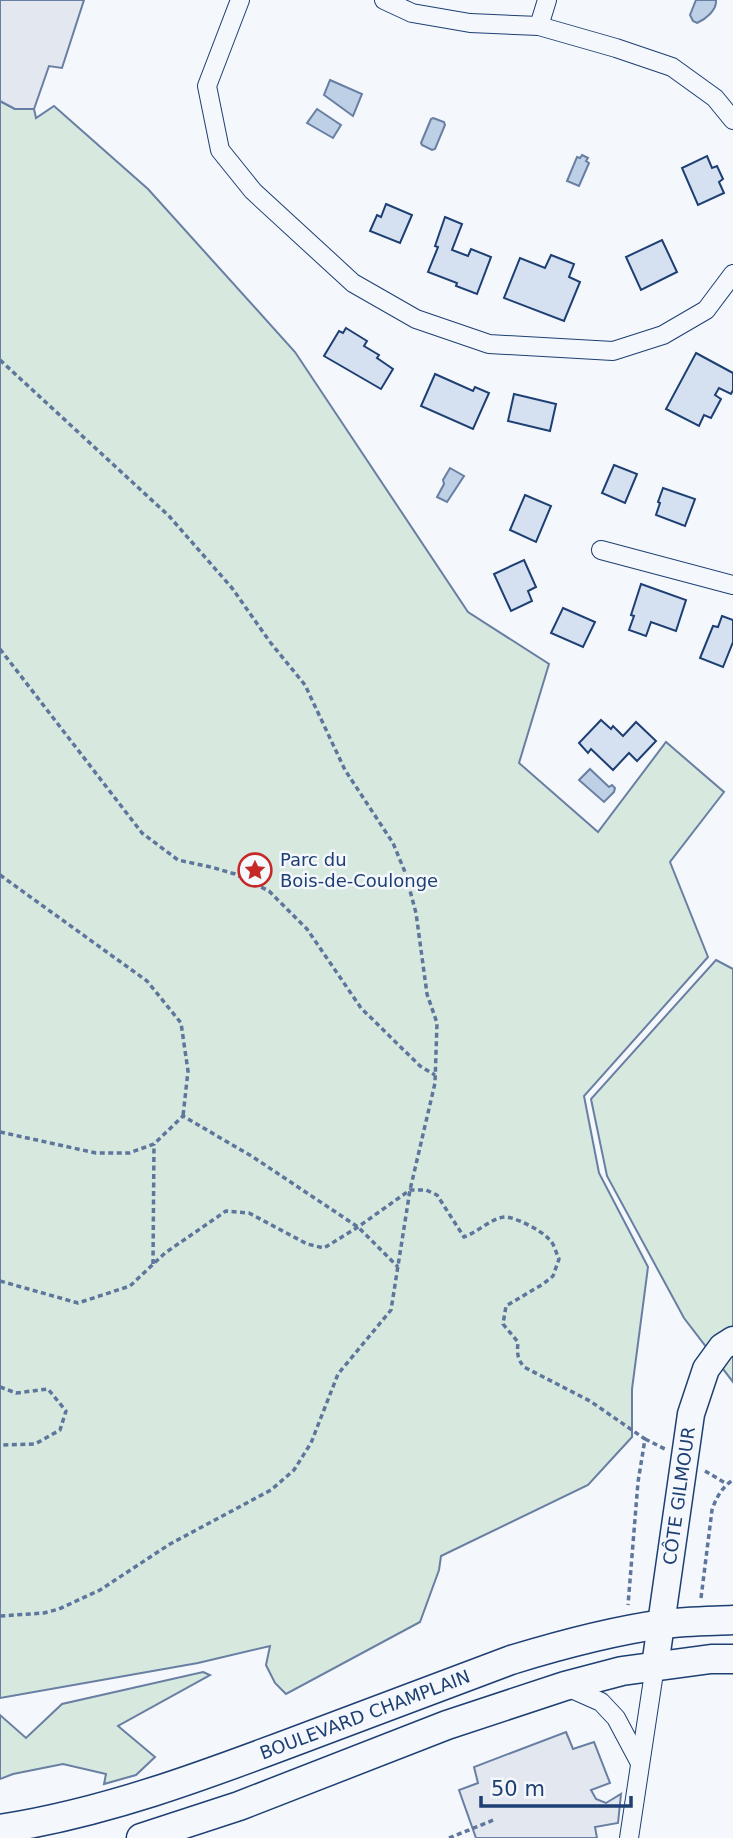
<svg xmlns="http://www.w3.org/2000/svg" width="733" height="1838" font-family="'DejaVu Sans',sans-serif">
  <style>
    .green { fill: #d7e8df; stroke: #687fa3; stroke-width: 2 }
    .parking { fill: #e3e8f0; stroke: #687fa3; stroke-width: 2 }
    .water { fill: #bed0e5; stroke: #687fa3; stroke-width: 2 }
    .building { fill: #d5e0f0; stroke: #1d3f73; stroke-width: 2 }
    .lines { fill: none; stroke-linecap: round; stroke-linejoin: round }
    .street-casing { stroke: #1d3f73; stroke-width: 20 }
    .secondary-casing { stroke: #1d3f73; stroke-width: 29 }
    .primary-casing { stroke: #1d3f73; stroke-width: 31 }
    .path { stroke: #5e769c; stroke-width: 3.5; stroke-dasharray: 5 3.5; stroke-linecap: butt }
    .street { stroke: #f4f7fb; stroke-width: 18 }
    .secondary { stroke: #f4f7fb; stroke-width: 26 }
    .primary { stroke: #f4f7fb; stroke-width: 28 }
    .labels { text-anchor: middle; stroke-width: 5; stroke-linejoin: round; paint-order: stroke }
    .poi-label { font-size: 18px; fill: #1d3f73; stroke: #f4f7fb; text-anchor: start }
    .street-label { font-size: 18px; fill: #1d3f73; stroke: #f4f7fb }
  </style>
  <rect width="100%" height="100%" fill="#f4f7fb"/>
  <g class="green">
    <polygon points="0,101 15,109 34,109 36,118 54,106 148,189 295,352 468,612 549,664 519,763 598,832 666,742 724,792 670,862 708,957 584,1096 599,1173 648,1267 632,1389 632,1437 588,1485 441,1556 439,1570 420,1622 286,1694 275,1683 266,1665 270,1646 198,1663 0,1698"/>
    <polygon points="716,960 733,969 733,1382 684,1318 607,1176 591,1099"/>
    <polygon points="203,1672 210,1675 118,1726 155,1757 136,1775 104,1784 106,1774 63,1764 13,1774 0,1779 0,1715 26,1738 62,1704"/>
  </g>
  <g class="parking">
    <polygon points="0,0 84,0 62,68 49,66 34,109 15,109 0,101"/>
    <polygon points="566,1732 573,1749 594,1742 610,1783 591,1790 596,1799 606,1803 621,1794 618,1823 595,1827 597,1838 476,1838 459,1790 478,1783 474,1767"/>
  </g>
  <g class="water">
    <path d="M696 0H716C717 10 706 19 697 23L693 21 690 15Z"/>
    <polygon points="330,80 362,94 353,116 324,95"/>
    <polygon points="317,109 341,125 333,138 307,123"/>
    <polygon points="433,118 444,122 445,125 435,149 432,150 422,145 421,143 431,119"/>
    <polygon points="582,155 588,158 586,161 589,163 579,186 567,181 577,157 580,158"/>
    <polygon points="450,468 464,476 447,502 437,497 444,484 443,480"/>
    <polygon points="590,769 609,787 612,785 615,788 614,792 604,802 579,780"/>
  </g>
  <g class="building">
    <polygon points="707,156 712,168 717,166 723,179 719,182 724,193 698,205 682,168"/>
    <polygon points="386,204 412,215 400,243 370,231 377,215 381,217"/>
    <polygon points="445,217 462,224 452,250 468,256 471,249 491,257 477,294 456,286 457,283 428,272 438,247 435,246"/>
    <polygon points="662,240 677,272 641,290 626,257"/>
    <polygon points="551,255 574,264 569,277 580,282 564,321 504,298 520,258 545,268"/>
    <polygon points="346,328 367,341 364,346 379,355 377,358 393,369 381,389 324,356 339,331 343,333"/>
    <polygon points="696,353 733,373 733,390 731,394 719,388 715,395 721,399 711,418 704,415 699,426 666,409"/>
    <polygon points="435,374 473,391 475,387 489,393 473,429 421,406"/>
    <polygon points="514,394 556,404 550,431 508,421"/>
    <polygon points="614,465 637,474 625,503 602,493"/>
    <polygon points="663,488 695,499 685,526 656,515 660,503 658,502"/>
    <polygon points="525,495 551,506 536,542 510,530"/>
    <polygon points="524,560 536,587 528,591 532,601 511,611 494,574"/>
    <polygon points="641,584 686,600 676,631 651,622 646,636 629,630 634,616 631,615"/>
    <polygon points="563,608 595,622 583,647 551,633"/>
    <polygon points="722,616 733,620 733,642 723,667 700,658 713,626 718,627"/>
    <polygon points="601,720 611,729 613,726 623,736 636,722 656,741 637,761 629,753 613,770 591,749 588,753 579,743"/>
  </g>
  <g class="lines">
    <defs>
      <g id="street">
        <polyline points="240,0 207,86 220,150 253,191 353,283 416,319 489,344 613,351 663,335 706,310 733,274"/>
        <polyline points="384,0 412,13 470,23 539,26 616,48 672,67 715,98 733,120"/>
        <polyline points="539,26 547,0"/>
        <polyline points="601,550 733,585"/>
        <polyline points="565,1686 601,1702 616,1718 640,1763"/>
        <polyline points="629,1838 655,1666"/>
      </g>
      <g id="secondary">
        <path id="s1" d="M655 1666 691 1414 706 1369 722 1347 733 1340"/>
      </g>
      <g id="primary">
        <path id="s2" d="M0 1829C104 1813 203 1776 301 1739 371 1713 441 1686 511 1660 560 1645 612 1631 663 1624 686 1621 710 1621 733 1620"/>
        <polyline points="141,1838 239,1806 447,1725 565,1686 622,1671 711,1659 733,1659"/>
      </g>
    </defs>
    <use href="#street" class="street-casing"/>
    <use href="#secondary" class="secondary-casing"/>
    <use href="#primary" class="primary-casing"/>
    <g class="path">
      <polyline points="0,360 169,516 232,588 270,642 305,685 345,770 393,843 405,872 416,913 427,994 437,1023 435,1083 410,1190 391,1310 338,1374 311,1443 294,1470 271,1490 170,1544 100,1590 59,1609 44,1613 0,1616"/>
      <polyline points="0,649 142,833 178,860 211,867 235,874 269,891 307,929 361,1008 420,1066 435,1075"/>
      <polyline points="0,875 147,981 181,1023 188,1071 183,1116"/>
      <polyline points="0,1132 96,1153 129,1153 154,1144 183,1116 253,1157 358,1227 398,1267"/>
      <polyline points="153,1264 154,1144"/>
      <path d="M0 1281 78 1303 130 1286 165 1253 226 1211 249 1213 307 1244 324 1248 358 1227 410 1190H426L437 1195 464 1237C478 1232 490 1219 504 1217 514 1216 542 1231 549 1239 554 1243 556 1253 559 1259L553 1276 543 1284 506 1306 503 1324 518 1342C517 1353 517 1358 524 1367L590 1401 645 1439 638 1482 628 1605"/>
      <polyline points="0,1387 16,1393 48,1389 66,1411 60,1430 35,1444 0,1445"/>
      <polyline points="645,1439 665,1449"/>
      <polyline points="705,1471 727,1484"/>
      <path d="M701 1598 712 1510C716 1498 722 1487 733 1480"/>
      <polyline points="449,1838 496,1819"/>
    </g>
    <use href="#street" class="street"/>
    <use href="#secondary" class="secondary"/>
    <use href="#primary" class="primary"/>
  </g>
  <defs>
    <symbol id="sight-ring" viewBox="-11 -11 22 22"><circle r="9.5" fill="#f4f7fb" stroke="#c62828" stroke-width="1.5"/><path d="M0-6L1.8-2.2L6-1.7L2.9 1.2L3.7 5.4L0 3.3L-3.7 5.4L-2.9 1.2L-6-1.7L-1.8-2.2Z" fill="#c62828"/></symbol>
  </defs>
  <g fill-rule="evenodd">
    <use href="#sight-ring" x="236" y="851" width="38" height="38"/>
  </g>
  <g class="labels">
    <g class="poi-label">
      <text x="280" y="866">Parc du<tspan x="280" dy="21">Bois-de-Coulonge</tspan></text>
    </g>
    <g class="street-label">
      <text dy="6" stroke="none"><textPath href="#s1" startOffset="172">CÔTE GILMOUR</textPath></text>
      <text dy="6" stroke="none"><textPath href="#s2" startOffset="383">BOULEVARD CHAMPLAIN</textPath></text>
    </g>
  </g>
  <path d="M481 1796v10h150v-10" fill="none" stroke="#1d3f73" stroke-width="3.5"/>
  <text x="491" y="1796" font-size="21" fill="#1d3f73" stroke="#f4f7fb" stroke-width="5" paint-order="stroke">50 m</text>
</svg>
